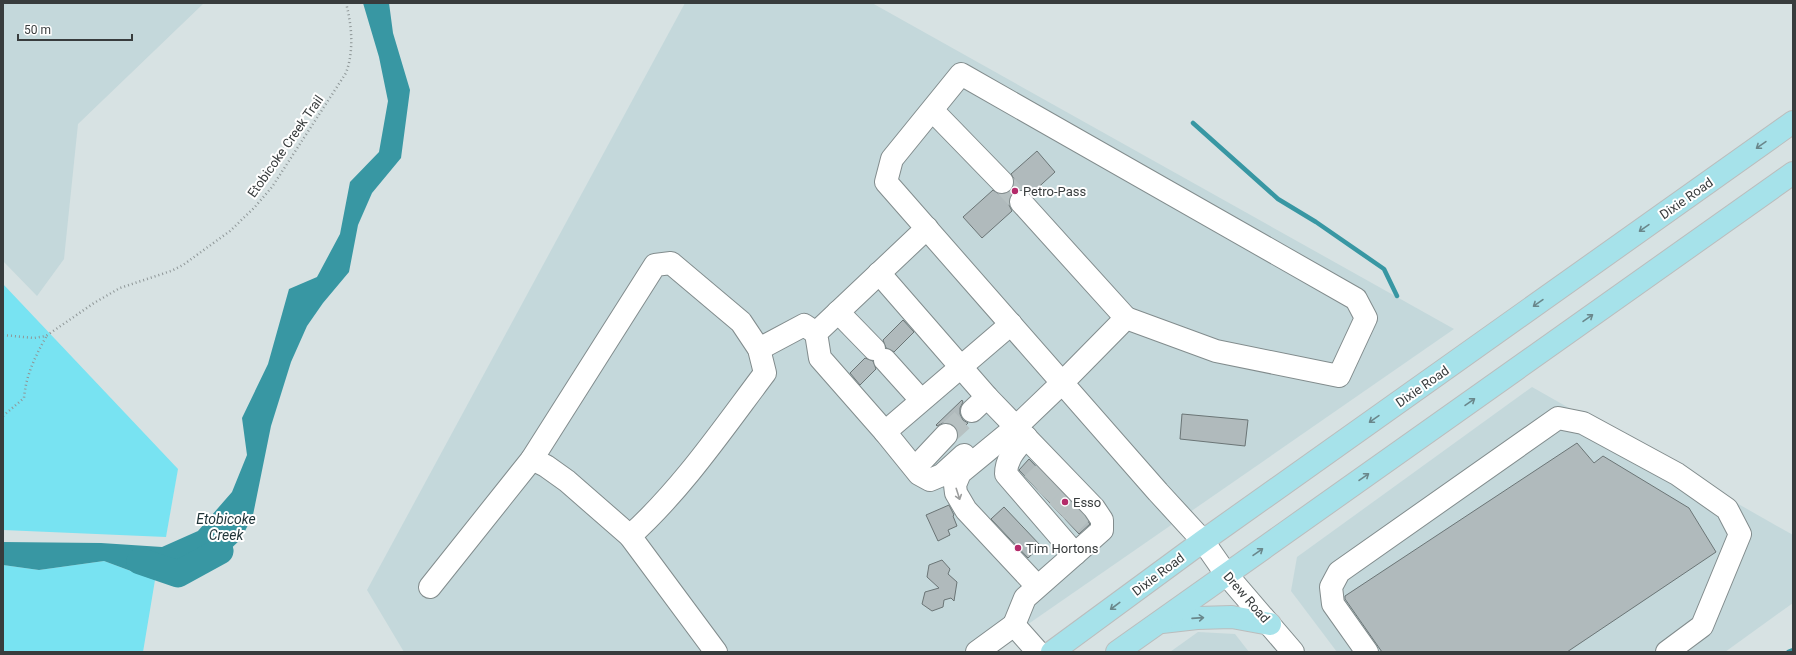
<svg xmlns="http://www.w3.org/2000/svg" width="1796" height="655" font-family="Roboto,sans-serif">
  <style>
    .built { fill: #c4d8db }
    .green { fill: #78e3f2 }
    .water { fill: #3897a3 }
    .lines { fill: none; stroke-linecap: round; stroke-linejoin: round }
    .stream { stroke: #3897a3; stroke-width: 4.5 }
    .river { stroke: #3897a3; stroke-width: 27 }
    .building { fill: #b0babc; stroke: #6b7576 }
    .minor-tunnel { stroke: #b7c1c2; stroke-width: 22; stroke-dasharray: 22 11; stroke-linecap: butt }
    .minor-casing { stroke: #828c8d; stroke-width: 24 }
    .major-casing { stroke: #bbbdbd; stroke-width: 24 }
    .path { stroke: #8e9697; stroke-width: 2.5; stroke-dasharray: 1 3; stroke-linecap: butt }
    .minor { stroke: #fff; stroke-width: 22 }
    .major { stroke: #a6e2ea; stroke-width: 22 }
    .oneway { stroke: #6a878b }
    .oneway2 { stroke: #9c9e9e }
    .poi-dot { fill: #b42b6a; stroke: #fff; stroke-width: 1.5 }
    .labels { text-anchor: middle; stroke-width: 4; stroke-linejoin: round; paint-order: stroke }
    .street-label { font-size: 13px; fill: #383c3d; stroke: #fff }
    .poi-label { font-size: 13px; fill: #383c3d; stroke: #fff; text-anchor: start }
    .water-label { font-size: 14px; font-style: italic; fill: #1f3438; stroke: #fff }
  </style>
  <rect width="100%" height="100%" fill="#d7e2e3"/>
  <g class="built">
    <polygon points="3,3 204,3 78,124 64,259 37,296 3,261"/>
    <polygon points="685,3 872,3 1454,329 988,652 404,652 367,590"/>
    <polygon points="1532,387 1793,535 1793,603 1725,652 1337,652 1291,591 1297,557"/>
    <polygon points="1198,632 1235,634 1249,652 1170,652"/>
  </g>
  <g class="green">
    <polygon points="3,284 178,469 166,537 3,530"/>
    <polygon points="104,561 155,580 143,652 3,652 3,565 39,570"/>
  </g>
  <polygon class="water" points="363,3 389,3 393,33 410,90 401,158 372,193 358,225 349,272 323,303 307,326 291,362 271,426 253,515 241,539 222,557 155,580 104,561 39,570 3,565 3,542 101,543 162,547 198,531 232,492 247,455 242,418 268,364 289,289 317,277 340,234 350,182 379,152 388,101 379,57"/>
  <g class="lines">
    <g class="stream">
      <polyline points="1193,123 1278,199 1316,222 1384,269 1397,296"/>
      <polyline points="1788,652 1793,650"/>
    </g>
    <polyline class="river" points="140,561 178,574 220,551"/>
  </g>
  <g class="building">
    <polygon points="1037,151 1055,172 1031,194 1024,190 1018,190 1013,193 1009,199 1009,205 1012,211 982,238 963,217 993,190 999,194 1005,194 1010,191 1014,185 1014,179 1011,174"/>
    <polygon points="903,320 914,332 894,352 886,348 883,340"/>
    <polygon points="865,358 873,361 876,369 860,385 850,373"/>
    <polygon points="962,400 963,402 960,408 960,414 963,420 968,423 958,433 955,426 949,423 943,423 937,426 936,425"/>
    <polygon points="1182,414 1248,420 1245,446 1180,439"/>
    <polygon points="1577,443 1594,463 1603,456 1689,508 1716,552 1567,652 1382,652 1345,599 1345,596"/>
    <polygon points="1029,459 1084,516 1090,524 1079,534 1019,470"/>
    <polygon points="949,505 954,515 953,516 957,526 948,530 950,535 938,541 926,515"/>
    <polygon points="1004,507 1041,546 1028,558 991,519"/>
    <polygon points="942,560 950,569 948,574 957,582 954,601 951,598 944,600 943,607 932,611 922,604 925,592 939,588 927,577 929,565"/>
  </g>
  <g class="lines">
    <g class="minor-tunnel">
      <polyline points="1002,182 1021,202"/>
      <polyline points="946,435 972,411"/>
      <polyline points="1032,484 1046,471"/>
      <polyline points="1045,498 1058,484"/>
      <polyline points="1057,511 1071,497"/>
      <polyline points="1070,524 1083,511"/>
    </g>
    <defs>
      <g id="minor">
        <polyline points="933,111 1002,182"/>
        <polyline points="1021,202 1126,318"/>
        <polyline points="927,228 816,333 820,358 885,432 1011,324"/>
        <polyline points="879,273 987,397 1094,508 1102,520 1102,530 1075,554"/>
        <polyline points="838,312 874,349"/>
        <polyline points="759,349 804,325 816,333"/>
        <polyline points="885,360 921,400"/>
        <polyline points="972,411 987,397"/>
        <polyline points="885,432 919,474 930,480 942,475 964,455"/>
        <path d="M1026 437C1016 449 1006 458 1006 474L1075 554 1025 598 1014 625 1038 652"/>
        <path d="M532 459 655 265 671 263 741 322 759 349 765 373C722 430 682 489 630 536"/>
        <polyline points="915,468 946,435"/>
        <polyline points="1037,586 966,510 956,493 955,485 960,473 1016,427 1062,383 1126,318 1216,351 1339,376 1366,318 1356,299 961,74 892,159 886,182 1158,492 1203,541 1226,574 1293,652"/>
        <polyline points="430,587 532,459 546,466 567,481 630,536 716,652"/>
        <polyline points="977,652 1014,625"/>
        <polyline points="1367,652 1333,604 1331,587 1339,572 1558,418 1583,423 1677,474 1727,509 1740,534 1702,626 1667,652"/>
      </g>
      <g id="major">
        <polyline points="1162,622 1197,618 1232,617 1270,624"/>
        <polyline points="1052,652 1203,541 1793,122"/>
        <polyline points="1117,652 1793,173"/>
      </g>
    </defs>
    <use href="#minor" class="minor-casing"/>
    <use href="#major" class="major-casing"/>
    <g class="path">
      <path d="M3 335 34 338 46 336 94 303 120 288 171 271 183 265 230 231 254 208 272 187 346 73C354 51 352 26 346 3"/>
      <path d="M3 416 24 398C26 375 35 357 46 337"/>
    </g>
    <use href="#minor" class="minor"/>
    <use href="#major" class="major"/>
  </g>
  <defs><path id="oneway-shaft" d="M-6 0H5M1.5-3L5.5 0L1.5 3" fill="none" stroke-width="1.6" stroke-linecap="round" stroke-linejoin="round"/></defs>
  <g class="oneway">
    <use href="#oneway-shaft" transform="translate(1761 145) rotate(145)"/>
    <use href="#oneway-shaft" transform="translate(1644 228) rotate(145)"/>
    <use href="#oneway-shaft" transform="translate(1538 303) rotate(145)"/>
    <use href="#oneway-shaft" transform="translate(1588 318) rotate(-35)"/>
    <use href="#oneway-shaft" transform="translate(1470 402) rotate(-35)"/>
    <use href="#oneway-shaft" transform="translate(1374 419) rotate(145)"/>
    <use href="#oneway-shaft" transform="translate(1364 477) rotate(-35)"/>
    <use href="#oneway-shaft" transform="translate(1258 552) rotate(-35)"/>
    <use href="#oneway-shaft" transform="translate(1115 606) rotate(143)"/>
    <use href="#oneway-shaft" transform="translate(1198 618) rotate(-4)"/>
  </g>
  <use class="oneway2" href="#oneway-shaft" transform="translate(958 494) rotate(72)"/>
  <g class="poi-dot">
    <circle cx="1015" cy="191" r="4"/>
    <circle cx="1065" cy="502" r="4"/>
    <circle cx="1018" cy="548" r="4"/>
  </g>
  <g class="labels">
    <g class="street-label">
      <text transform="translate(285 146) rotate(-55)" y="5">Etobicoke Creek Trail</text>
      <text transform="translate(1686 198) rotate(-35)" y="5">Dixie Road</text>
      <text transform="translate(1422 386) rotate(-35)" y="5">Dixie Road</text>
      <text transform="translate(1158 574) rotate(-37)" y="5">Dixie Road</text>
      <text transform="translate(1247 597) rotate(49)" y="5">Drew Road</text>
    </g>
    <g class="poi-label">
      <text x="1023" y="196">Petro-Pass</text>
      <text x="1073" y="507">Esso</text>
      <text x="1026" y="553">Tim Hortons</text>
    </g>
    <g class="water-label">
      <text x="226" y="524">Etobicoke<tspan x="226" dy="16">Creek</tspan></text>
    </g>
  </g>
  <rect width="1796" height="655" fill="none" stroke="#383c3d" stroke-width="8"/>
  <path d="M18 34v6h114v-6" fill="none" stroke="#383c3d" stroke-width="2"/>
  <text x="24" y="34" font-size="12" fill="#383c3d" stroke="#ffffff" stroke-width="3" paint-order="stroke">50 m</text>
</svg>
